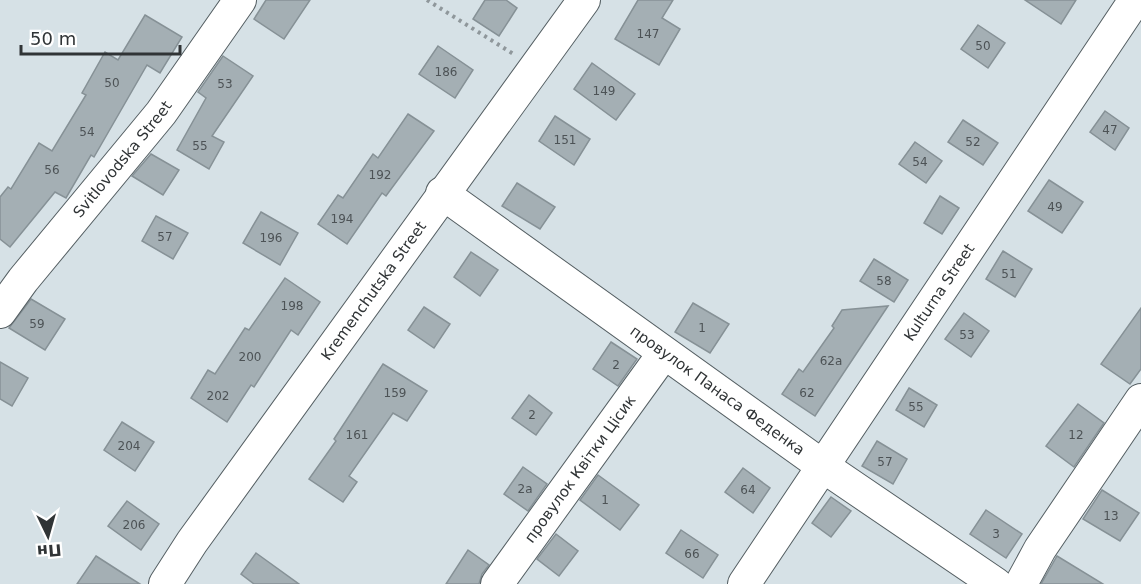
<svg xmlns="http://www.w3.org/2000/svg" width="1141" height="584" font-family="'DejaVu Sans',sans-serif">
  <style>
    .building { fill: #a4afb4; stroke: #869196; stroke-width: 1.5 }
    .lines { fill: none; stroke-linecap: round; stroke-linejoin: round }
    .minor-casing { stroke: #555f63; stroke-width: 34 }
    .path { stroke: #8f979b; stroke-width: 4; stroke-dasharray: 3 4.5; stroke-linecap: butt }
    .minor { stroke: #fff; stroke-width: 32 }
    .labels { text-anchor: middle; stroke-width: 4.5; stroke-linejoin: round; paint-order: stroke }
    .number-label { font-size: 12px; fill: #4d5356 }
    .street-label { font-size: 15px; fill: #303436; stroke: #fff }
  </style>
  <rect width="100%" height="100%" fill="#d6e1e6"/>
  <g class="building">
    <polygon points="266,0 310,0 284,39 254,19"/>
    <polygon points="485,0 506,0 517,8 499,36 473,19"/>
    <polygon points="638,0 673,0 662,18 680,29 659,65 615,39"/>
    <polygon points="1025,0 1076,0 1061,24"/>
    <polygon points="145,15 182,37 160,73 147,65 94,157 91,155 66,198 55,192 10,247 0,239 0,197 8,187 11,189 39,143 52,151 86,95 82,93 105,52 118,60"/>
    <polygon points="978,25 1005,43 988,68 961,49"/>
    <polygon points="438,46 473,70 455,98 419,74"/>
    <polygon points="223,56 253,76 212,136 224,142 209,169 177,150 206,98 198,92"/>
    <polygon points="592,63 635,94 616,120 574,89"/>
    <polygon points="1105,111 1129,128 1115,150 1090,132"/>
    <polygon points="408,114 434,131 386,196 382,193 347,244 318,224 338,195 343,198 373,154 378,158"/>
    <polygon points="555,116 590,139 574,165 539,141"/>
    <polygon points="963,120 998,143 983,165 948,142"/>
    <polygon points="915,142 942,161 926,183 899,164"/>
    <polygon points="151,154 179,170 163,195 132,176"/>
    <polygon points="1049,180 1083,202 1062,233 1028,211"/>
    <polygon points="517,183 555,207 540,229 502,206"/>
    <polygon points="940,196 959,208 942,234 924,223"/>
    <polygon points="261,212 298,233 280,265 243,243"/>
    <polygon points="156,216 188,233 173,259 142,241"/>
    <polygon points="1003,251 1032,269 1015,297 986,279"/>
    <polygon points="471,252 498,270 480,296 454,277"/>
    <polygon points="874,259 908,280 894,302 860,281"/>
    <polygon points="285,278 320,302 298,335 291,330 254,387 251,385 227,422 191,398 208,370 215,374 245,328 249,330"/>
    <polygon points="31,299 65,319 45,350 9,328"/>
    <polygon points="693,303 729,324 710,353 675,332"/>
    <polygon points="888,306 815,416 782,394 799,369 803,372 834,328 832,326 842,310"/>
    <polygon points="424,307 450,324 434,348 408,330"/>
    <polygon points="1141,308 1141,369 1130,384 1101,364"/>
    <polygon points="964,313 989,331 971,357 945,339"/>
    <polygon points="611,342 637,359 618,386 593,369"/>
    <polygon points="0,362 28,378 12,406 0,399"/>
    <polygon points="383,364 427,391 407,421 393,413 349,476 357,482 343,502 309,479 336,441 334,439"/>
    <polygon points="909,388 937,405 924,427 896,410"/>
    <polygon points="529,395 552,413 536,435 512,418"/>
    <polygon points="1078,404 1104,423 1074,467 1046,446"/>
    <polygon points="122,422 154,442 135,471 104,450"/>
    <polygon points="877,441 907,459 893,484 862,466"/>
    <polygon points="523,467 547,484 528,511 504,494"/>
    <polygon points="743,468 770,488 753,513 725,492"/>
    <polygon points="598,475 639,505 620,530 580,500"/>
    <polygon points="1102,490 1139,513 1120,541 1083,519"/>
    <polygon points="831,497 851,511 831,537 812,523"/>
    <polygon points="127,501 159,524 141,550 108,526"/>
    <polygon points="986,510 1022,534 1006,558 970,534"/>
    <polygon points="681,530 718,555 703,578 666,553"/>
    <polygon points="556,534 578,551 559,576 537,559"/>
    <polygon points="468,550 489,565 482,574 479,584 446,584"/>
    <polygon points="256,553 299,584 254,584 241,574"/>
    <polygon points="96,556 124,574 140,584 77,584"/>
    <polygon points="1057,556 1103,584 1041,584"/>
  </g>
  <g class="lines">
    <defs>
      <g id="minor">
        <path id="s1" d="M442 193 824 467 996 584"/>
        <path id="s2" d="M0 312 23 280 161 113 240 0"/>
        <path id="s3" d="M165 584 192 542 584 0"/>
        <path id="s4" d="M497 584 664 353"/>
        <path id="s5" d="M744 584 1135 0"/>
        <polyline points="1021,584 1040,549 1141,400"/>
      </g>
    </defs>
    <use href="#minor" class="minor-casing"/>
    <polyline class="path" points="427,0 515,55"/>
    <use href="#minor" class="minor"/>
  </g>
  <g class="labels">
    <g class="number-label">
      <text x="648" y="38">147</text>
      <text x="983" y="50">50</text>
      <text x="446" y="76">186</text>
      <text x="112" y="87">50</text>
      <text x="225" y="88">53</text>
      <text x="604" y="95">149</text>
      <text x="1110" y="134">47</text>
      <text x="87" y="136">54</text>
      <text x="565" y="144">151</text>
      <text x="973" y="146">52</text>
      <text x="200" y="150">55</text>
      <text x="920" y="166">54</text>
      <text x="52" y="174">56</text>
      <text x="380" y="179">192</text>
      <text x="1055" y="211">49</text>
      <text x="342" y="223">194</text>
      <text x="165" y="241">57</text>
      <text x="271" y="242">196</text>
      <text x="1009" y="278">51</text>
      <text x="884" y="285">58</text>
      <text x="292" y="310">198</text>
      <text x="37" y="328">59</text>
      <text x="702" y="332">1</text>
      <text x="967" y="339">53</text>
      <text x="250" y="361">200</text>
      <text x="831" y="365">62а</text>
      <text x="616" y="369">2</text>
      <text x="395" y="397">159</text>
      <text x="807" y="397">62</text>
      <text x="218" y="400">202</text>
      <text x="916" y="411">55</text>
      <text x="532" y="419">2</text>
      <text x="357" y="439">161</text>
      <text x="1076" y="439">12</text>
      <text x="129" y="450">204</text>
      <text x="885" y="466">57</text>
      <text x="525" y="493">2а</text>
      <text x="748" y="494">64</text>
      <text x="605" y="504">1</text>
      <text x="1111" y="520">13</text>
      <text x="134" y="529">206</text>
      <text x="996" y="538">3</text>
      <text x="692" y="558">66</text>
    </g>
    <g class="street-label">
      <text dy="5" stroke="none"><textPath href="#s2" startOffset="196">Svitlovodska Street</textPath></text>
      <text dy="5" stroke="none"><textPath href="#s3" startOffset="360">Kremenchutska Street</textPath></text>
      <text dy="5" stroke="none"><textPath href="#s5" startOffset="351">Kulturna Street</textPath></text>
      <text dy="5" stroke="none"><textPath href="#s1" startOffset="339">провулок Панаса Феденка</textPath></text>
      <text dy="5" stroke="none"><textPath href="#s4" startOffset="142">провулок Квітки Цісик</textPath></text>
    </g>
  </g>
  <g transform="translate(48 536) rotate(175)" stroke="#ffffff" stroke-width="4.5" paint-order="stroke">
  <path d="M0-4.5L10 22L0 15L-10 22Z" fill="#303436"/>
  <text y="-9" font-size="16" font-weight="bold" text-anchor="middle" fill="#303436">Пн</text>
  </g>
  <path d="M21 45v9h159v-9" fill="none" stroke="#303436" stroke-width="3"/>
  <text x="30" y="45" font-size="18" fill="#303436" stroke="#ffffff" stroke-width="4.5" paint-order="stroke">50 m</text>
</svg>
